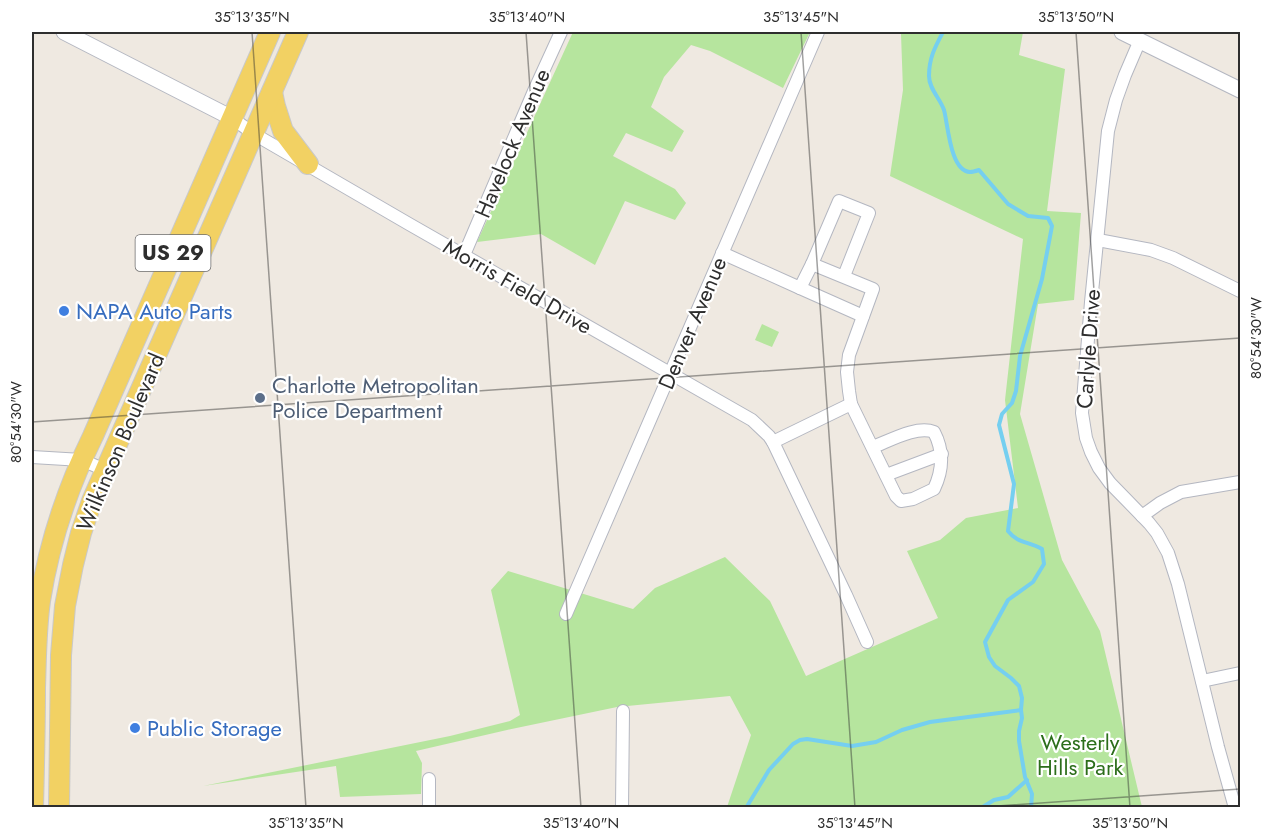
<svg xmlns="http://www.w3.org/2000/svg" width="1272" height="839" font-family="Jost,sans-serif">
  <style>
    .green { fill: #b6e59e }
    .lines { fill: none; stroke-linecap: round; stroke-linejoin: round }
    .stream { stroke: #75cff0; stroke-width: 4 }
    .minor-casing { stroke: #b4b7c1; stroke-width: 14 }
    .tertiary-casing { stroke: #b4b7c1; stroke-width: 17 }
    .primary-casing { stroke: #c9c9c9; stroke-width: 22 }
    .minor { stroke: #fff; stroke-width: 12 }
    .tertiary { stroke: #fff; stroke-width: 15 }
    .primary { stroke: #f2d163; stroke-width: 20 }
    .ticks { fill: none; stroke: #2e2e2e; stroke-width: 1.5; stroke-opacity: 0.45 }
    .shop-dot { fill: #3f7fe0; stroke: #fff; stroke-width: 2 }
    .service-dot { fill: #5c6f8a; stroke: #fff; stroke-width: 2 }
    .labels { text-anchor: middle; stroke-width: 4.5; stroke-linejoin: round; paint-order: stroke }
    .shield { fill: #fff; stroke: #6d6d6d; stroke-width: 1.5 }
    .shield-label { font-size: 21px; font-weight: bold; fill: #2e2e2e }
    .street-label { font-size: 22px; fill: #2e2e2e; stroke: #fff }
    .shop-label { font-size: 22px; fill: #366cbe; stroke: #fff; text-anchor: start }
    .service-label { font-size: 22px; fill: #4e5e75; stroke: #fff; text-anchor: start }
    .park-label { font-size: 22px; fill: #2c6e1b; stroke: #fff }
    .neatline { fill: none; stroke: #2e2e2e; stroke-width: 2 }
    .ticks-label { font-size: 15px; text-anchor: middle; fill: #2e2e2e }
  </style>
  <rect width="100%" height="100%" fill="#efe9e1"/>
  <g class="green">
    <polygon points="573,32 810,32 783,88 710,51 691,45 664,77 651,107 684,131 672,152 626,133 613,156 675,189 686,203 675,220 625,201 595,265 541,234 477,242"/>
    <polygon points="895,32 1023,32 1019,55 1065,69 1047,211 1081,213 1074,300 1038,304 1020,414 1062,560 1100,631 1142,807 727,807 751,735 730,696 617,707 507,730 416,751 422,763 421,794 340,797 336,766 203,786 450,736 510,721 520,715 491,590 508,571 633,609 655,588 725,557 770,601 806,676 938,618 907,551 940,540 966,518 1018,508 1005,400 1023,239 890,176 903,90 901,34"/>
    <polygon points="762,324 779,332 772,347 755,340"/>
  </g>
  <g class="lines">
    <g class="stream">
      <path d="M943 32C935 47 929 58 929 76 929 89 940 98 944 110 948 124 950 171 970 172 973 172 976 171 979 170L1008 204 1028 216 1048 218 1052 226 1042 279 1020 356 1016 391 1012 403 1002 414 999 425 1014 484 1008 531C1018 544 1029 541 1042 549L1044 564 1033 582 1008 600 985 642 989 657 995 666 1011 678 1019 686 1022 698 1021 710 1022 718 1019 731V741L1025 777 1032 794 1031 808"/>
      <polyline points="746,808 769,770 793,744 800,740 807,739 852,746 876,742 902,730 930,722 1021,710"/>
      <polyline points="981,808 994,800 1008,797 1027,780"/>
    </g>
    <defs>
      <g id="minor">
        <polyline points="1140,40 1125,75 1116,100 1108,131 1091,302 1082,413 1086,438 1091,452 1099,468 1110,483 1149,523 1157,533 1168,553 1178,584 1218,747 1235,808"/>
        <polyline points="232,118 254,134 409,224 752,420 769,436 773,442 846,595 867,642"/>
        <polyline points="1098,240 1151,250 1173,258 1240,291"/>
        <polyline points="722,253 800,288 812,264"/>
        <polyline points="464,255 534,91 561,32"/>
        <path d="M844 276 869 213 839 201 812 264 873 289 849 355 847 372 849 391 851 404 896 496 901 501 913 499 934 489C943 470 944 451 934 432 917 425 889 441 873 447"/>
        <polyline points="800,288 863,316"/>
        <polyline points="773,442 851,404"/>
        <polyline points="32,457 82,460 105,470"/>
        <polyline points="886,475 942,454"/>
        <polyline points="1142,516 1160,503 1181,492 1240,482"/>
        <polyline points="566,614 818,32"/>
        <polyline points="1202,681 1240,673"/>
        <polyline points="429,808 429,779"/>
        <polyline points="622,808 623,711"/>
      </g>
      <g id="tertiary">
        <polyline points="64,32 232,118"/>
        <polyline points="1122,32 1240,90"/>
      </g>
      <g id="primary">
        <polyline points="272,92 275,106 283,131 308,164"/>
        <path d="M33 808C34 768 35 728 35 688 36 659 36 630 40 601 49 543 67 489 93 436L270 32"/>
        <polyline points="59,808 61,655 65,606 73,565 81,533 92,501 298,32"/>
      </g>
    </defs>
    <use href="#minor" class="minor-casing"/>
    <use href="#tertiary" class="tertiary-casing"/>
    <use href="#primary" class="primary-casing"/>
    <use href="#minor" class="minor"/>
    <use href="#tertiary" class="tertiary"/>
    <use href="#primary" class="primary"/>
  </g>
  <path class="ticks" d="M252 32 306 808M526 32 581 808M801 32 855 808M1076 32 1130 808M32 422 1240 338M970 808 1240 789"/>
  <g class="shop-dot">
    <circle cx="64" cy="311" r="6"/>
    <circle cx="135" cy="728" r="6"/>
  </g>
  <circle class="service-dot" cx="260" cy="398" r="6"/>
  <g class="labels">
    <rect class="shield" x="135.5" y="235" width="75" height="36" rx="4.5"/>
    <g class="shield-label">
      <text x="173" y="260">US 29</text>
    </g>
    <g class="street-label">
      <text transform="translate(512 143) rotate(-67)" y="8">Havelock Avenue</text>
      <text transform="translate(518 286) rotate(30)" y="8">Morris Field Drive</text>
      <text transform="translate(692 323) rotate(-67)" y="8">Denver Avenue</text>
      <text transform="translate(1088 349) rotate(-86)" y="8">Carlyle Drive</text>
      <text transform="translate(120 442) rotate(-67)" y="8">Wilkinson Boulevard</text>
    </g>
    <g class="shop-label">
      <text x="76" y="319">NAPA Auto Parts</text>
      <text x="147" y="736">Public Storage</text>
    </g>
    <g class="service-label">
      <text x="272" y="393">Charlotte Metropolitan<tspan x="272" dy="25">Police Department</tspan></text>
    </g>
    <g class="park-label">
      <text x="1080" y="750">Westerly<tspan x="1080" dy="25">Hills Park</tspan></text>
    </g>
  </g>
  <rect width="1272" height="839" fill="none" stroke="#ffffff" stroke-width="66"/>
  <rect x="33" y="33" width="1206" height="773" class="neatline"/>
  <g class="ticks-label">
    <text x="252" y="22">35°13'35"N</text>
    <text x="527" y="22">35°13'40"N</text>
    <text x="801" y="22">35°13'45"N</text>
    <text x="1076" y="22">35°13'50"N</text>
    <text transform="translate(1256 338) rotate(-90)" y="5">80°54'30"W</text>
    <text transform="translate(16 422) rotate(-90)" y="5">80°54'30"W</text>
    <text x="306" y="828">35°13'35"N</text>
    <text x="581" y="828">35°13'40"N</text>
    <text x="855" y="828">35°13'45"N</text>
    <text x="1130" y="828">35°13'50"N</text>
  </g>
</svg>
